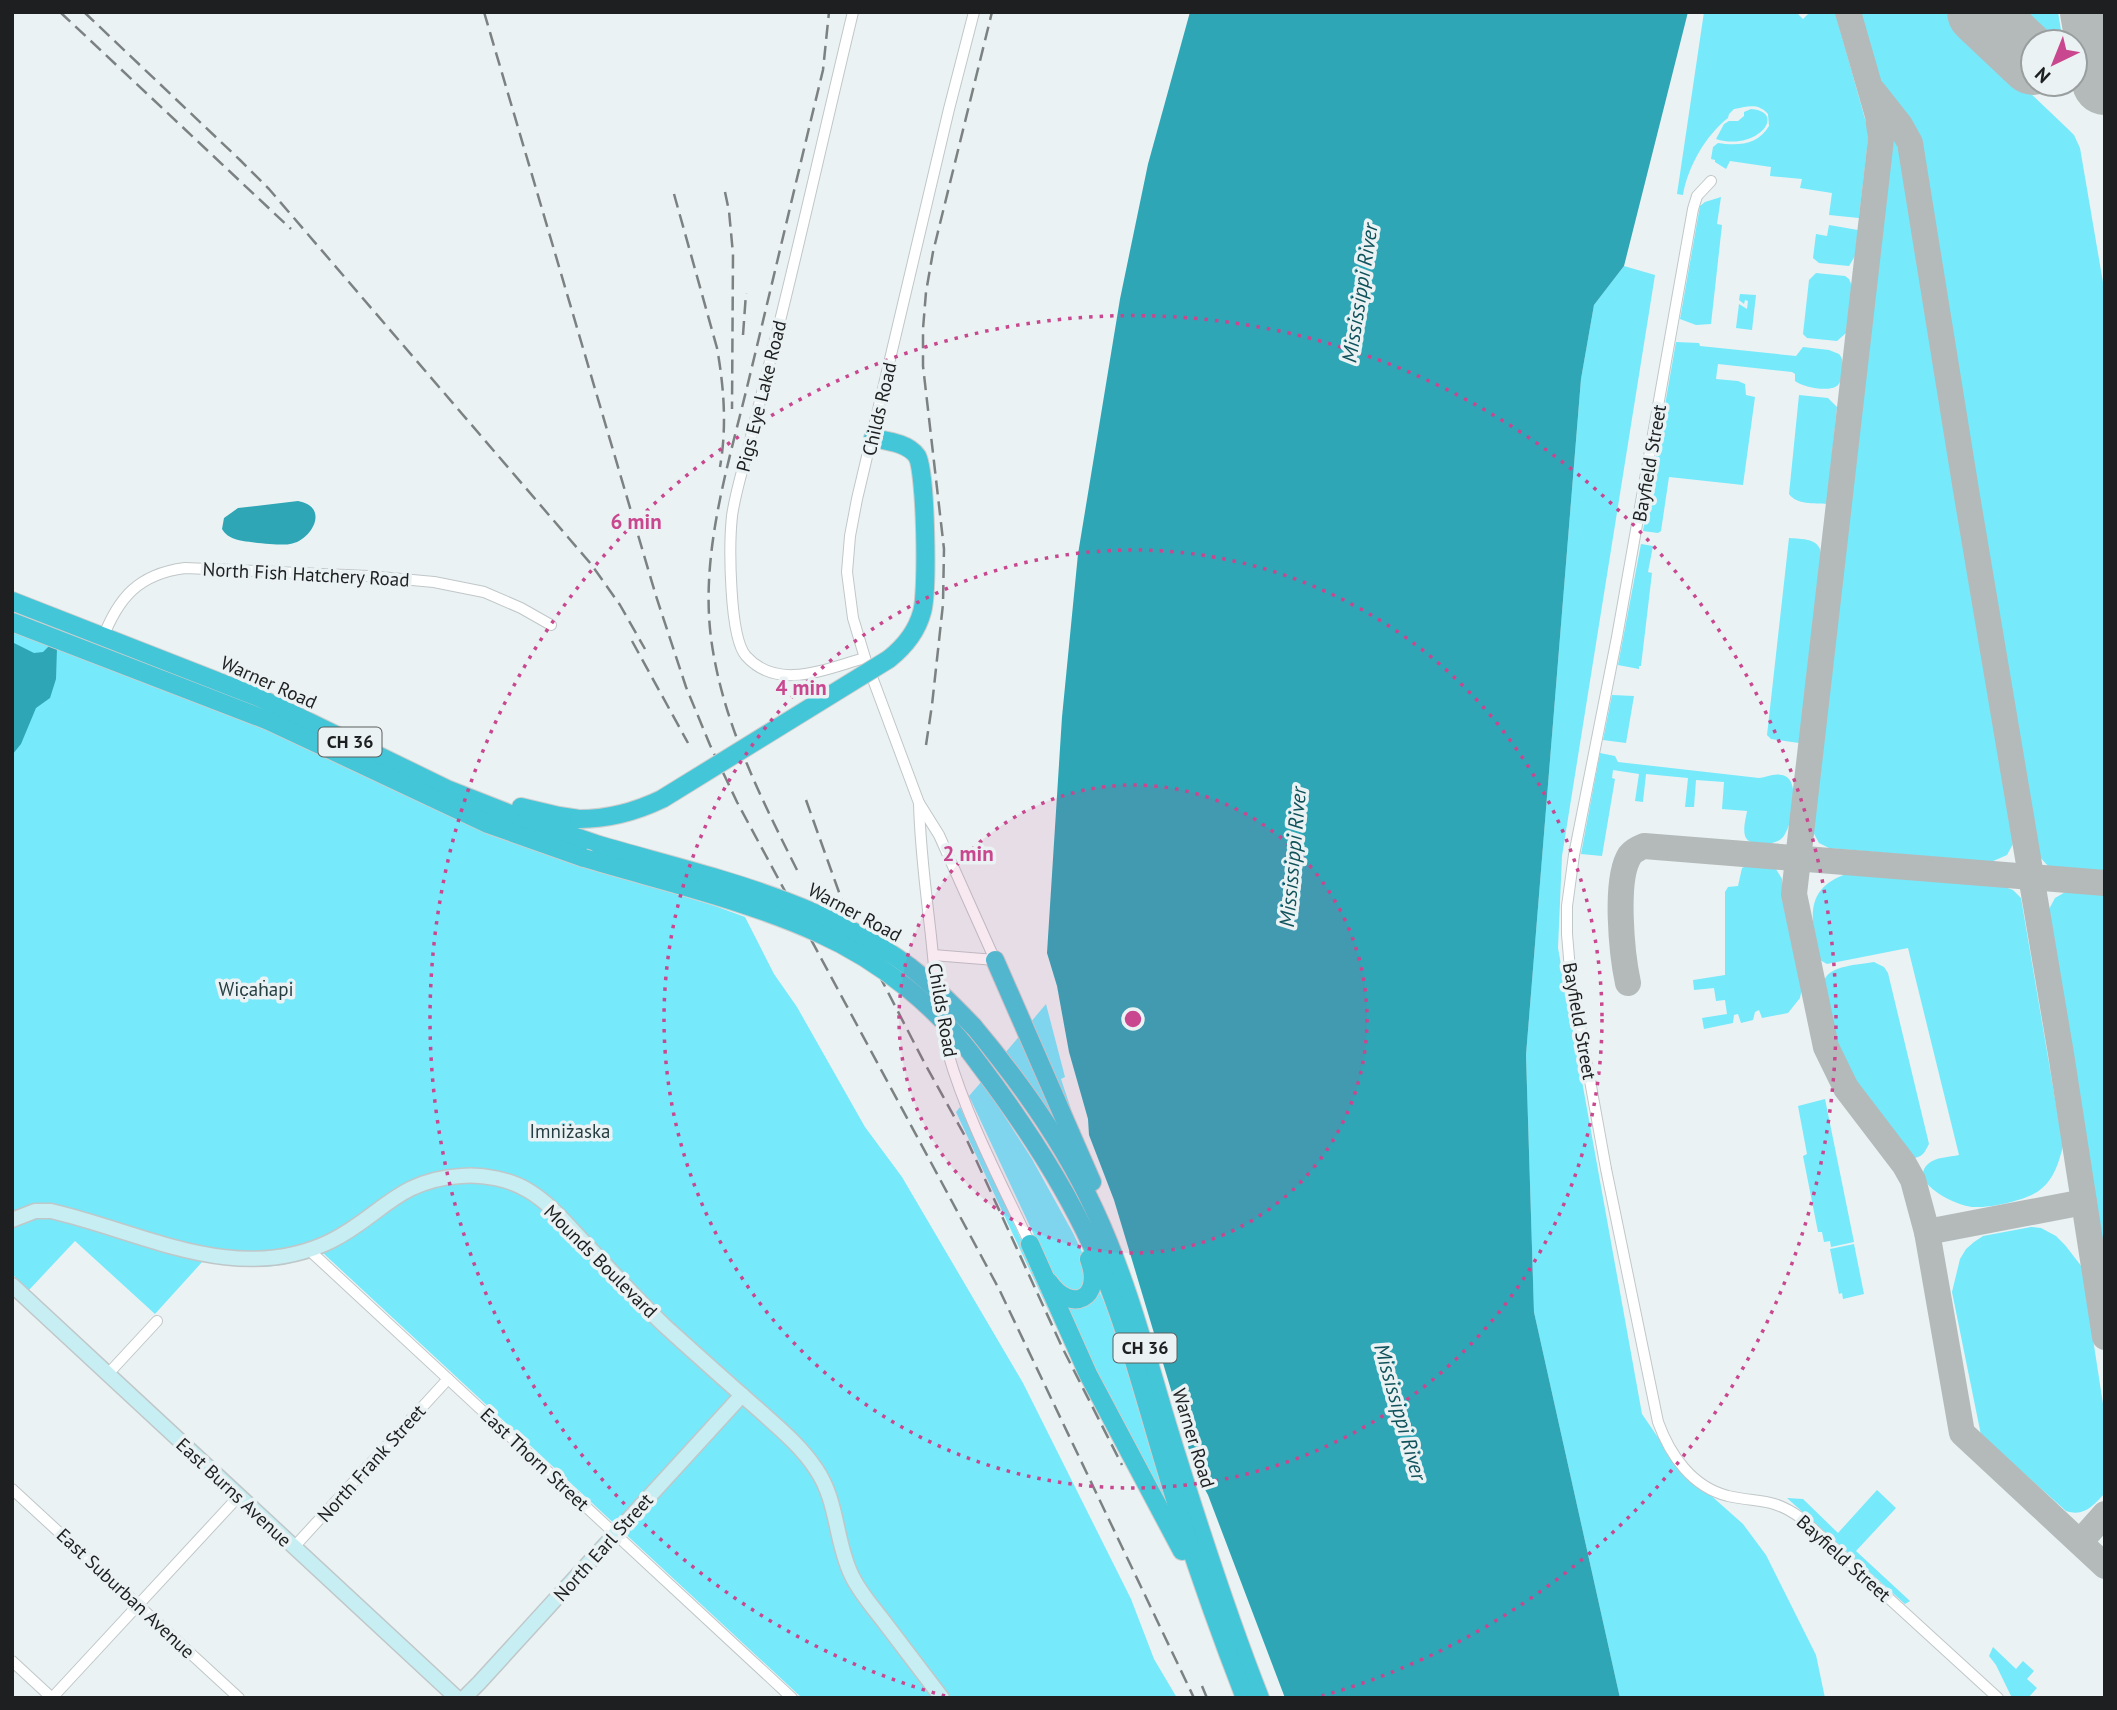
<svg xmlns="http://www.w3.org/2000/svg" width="2117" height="1710" font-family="'PT Sans',sans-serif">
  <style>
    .green { fill: #76e9fb }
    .water { fill: #2fa6b6 }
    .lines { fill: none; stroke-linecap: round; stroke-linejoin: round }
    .taxiway { stroke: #b4baba; stroke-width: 26 }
    .runway { stroke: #b4baba; stroke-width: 66 }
    .street-casing { stroke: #c0c7c8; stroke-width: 12 }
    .secondary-casing { stroke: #c0c7c8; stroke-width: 17 }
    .highway-casing { stroke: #cdcece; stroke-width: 20 }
    .street { stroke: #fff; stroke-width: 10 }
    .secondary { stroke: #c6eef3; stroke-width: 14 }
    .highway { stroke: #42c6d8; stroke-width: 18 }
    .rail { stroke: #7c8182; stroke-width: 2.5; stroke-dasharray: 14 7; stroke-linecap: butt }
    .highway-bridge-casing { stroke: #cdcece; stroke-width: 20; stroke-linecap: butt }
    .highway-bridge { stroke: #42c6d8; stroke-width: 18 }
    .ring { fill: none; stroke: #c9478f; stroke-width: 3.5; stroke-dasharray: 3.5 7 }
    .labels { text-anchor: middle; stroke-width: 7; stroke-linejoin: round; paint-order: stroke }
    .shield { fill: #ebf2f3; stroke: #5b5e5f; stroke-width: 2 }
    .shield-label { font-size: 18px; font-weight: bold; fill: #1d1f20 }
    .street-label { font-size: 19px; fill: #1d1f20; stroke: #ebf2f3 }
    .park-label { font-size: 19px; fill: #253e42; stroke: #ebf2f3 }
    .water-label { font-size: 21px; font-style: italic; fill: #10525b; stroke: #ebf2f3 }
    .centre { fill: #c9478f; stroke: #ebf2f3; stroke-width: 3.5 }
    .ring-label { font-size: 21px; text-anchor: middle; font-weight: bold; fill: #c9478f; stroke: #ebf2f3; stroke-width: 7; stroke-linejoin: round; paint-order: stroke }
  </style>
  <rect width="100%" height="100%" fill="#ebf2f3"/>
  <g class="green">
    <path d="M1704 12H1799L1798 14 1803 19 1810 12H1835L1867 126 1868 140 1859 218 1829 215 1832 193 1800 188 1802 179 1770 176 1771 167 1730 161 1726 169 1715 162V160L1711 159 1713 147 1718 143C1738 146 1758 145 1769 126L1768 114C1758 102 1746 107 1734 109L1729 114 1728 118C1706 135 1688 166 1683 195L1677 194Z"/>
    <path d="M1859 12H1945L2069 130 2074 135 2080 148 2105 294V871L2048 866 2039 856 2037 850 1921 144C1913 120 1894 106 1882 85 1869 64 1865 36 1859 12Z"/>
    <polygon points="2010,12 2058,12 2062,36 2061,41 2041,42"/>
    <path d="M1751 109C1788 112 1757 152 1716 139L1724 124 1729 121H1738L1744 116V112Z"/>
    <polygon points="1891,139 1895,139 1902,162 2013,844 2007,855 1991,862 1829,848 1819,843 1812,830"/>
    <polygon points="1721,197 1717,224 1722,225 1711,324 1696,325 1680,319 1700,206 1705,202"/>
    <polygon points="1829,225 1858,230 1855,256 1849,266 1819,263 1813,258 1816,234 1827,236"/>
    <polygon points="1624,266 1655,275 1562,856 1558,948 1642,1414 1668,1452 1689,1476 1743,1524 1766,1555 1816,1655 1825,1698 1620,1698 1534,1312 1526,1055 1581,379 1594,305"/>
    <polygon points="1816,273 1845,276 1849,279 1852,286 1846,333 1837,341 1807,338 1803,334 1809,280"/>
    <polygon points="1740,294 1756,295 1752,330 1736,328 1739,304 1747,309 1748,301 1745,300 1744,304 1739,300"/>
    <path d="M1676 342 1699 343 1700 346 1796 356 1803 347 1829 350 1839 354C1843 359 1843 362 1842 369 1842 374 1842 381 1838 385 1830 393 1803 387 1795 381V374L1792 372 1718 364 1716 379 1738 381 1745 384 1746 395 1755 397 1743 485 1669 477 1661 531 1658 533 1643 531Z"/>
    <path d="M1799 395 1828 398 1837 407 1827 504C1814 503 1797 505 1789 494Z"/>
    <path d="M1789 538C1802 539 1819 538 1821 553L1799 743 1771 739 1767 735Z"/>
    <polygon points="1641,544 1653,546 1648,572 1652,573 1641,666 1639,666 1639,669 1618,665"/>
    <path d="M12 627 267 726 584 866 715 906 745 917 774 974 797 1007 865 1127 902 1177 1023 1383 1131 1599 1154 1659 1177 1698H802L323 1253C280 1270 249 1270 203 1261L155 1314 75 1241 29 1290 12 1274Z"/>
    <polygon points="1612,695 1634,696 1626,743 1603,740"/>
    <path d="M1600 753 1615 756 1618 762 1759 778C1768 777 1775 772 1785 776 1801 782 1792 830 1781 839 1774 845 1751 847 1746 838 1742 831 1746 818 1747 811L1722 809 1724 782 1696 780 1694 807H1685L1688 778 1646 774 1643 802 1635 801 1639 774 1613 770 1612 778 1615 779 1602 856 1581 854Z"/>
    <polygon points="1748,865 1770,867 1776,869 1782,879 1784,907 1802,988 1800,998 1788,1013 1762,1018 1759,1010 1755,1012 1753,1020 1741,1023 1738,1014 1734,1015 1733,1023 1704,1029 1702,1018 1727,1014 1725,1000 1716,1001 1714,988 1694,990 1693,980 1725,975 1725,892 1728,887 1738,886 1742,868"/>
    <path d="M1849 873 2002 886 2013 890 2021 898 2063 1146C2059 1162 2054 1179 2041 1189 2029 1200 1990 1208 1974 1207 1959 1207 1907 1183 1928 1164 1935 1157 1950 1157 1959 1155L1908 948 1827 964 1820 960C1811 921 1802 888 1849 873Z"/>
    <polygon points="2067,891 2105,894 2105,1264 2047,913 2055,898"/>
    <path d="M1874 962 1884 967 1888 973 1929 1144C1925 1151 1924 1156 1915 1158 1891 1127 1861 1096 1844 1061 1832 1036 1829 1008 1824 981 1829 965 1859 965 1874 962Z"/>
    <polygon points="1046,1004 1065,1077 1061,1079 1074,1118 1030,1023"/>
    <polygon points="1022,1033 1076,1153 1005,1053"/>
    <polygon points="982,1081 1032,1159 1073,1233 1083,1254 1085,1286 1073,1292 1057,1284 969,1096"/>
    <polygon points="1825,1099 1854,1242 1831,1247 1830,1241 1824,1242 1822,1232 1818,1232 1803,1156 1807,1154 1798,1106"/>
    <polygon points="960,1107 1103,1417 1074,1365 956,1112"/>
    <path d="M2031 1227 2041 1228 2056 1236 2065 1245 2082 1267 2105 1417V1493C2093 1506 2084 1517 2066 1511L1981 1435 1952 1292 1960 1259 1966 1249 1974 1242 1983 1236Z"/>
    <polygon points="1854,1244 1864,1294 1843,1299 1842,1293 1839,1294 1830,1249"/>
    <polygon points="1097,1293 1100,1293 1119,1335 1173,1512 1169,1514 1061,1303"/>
    <polygon points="1877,1490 1896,1508 1856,1551 1910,1601 1905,1604 1787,1498 1803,1499 1838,1533"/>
    <polygon points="1993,1647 2016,1669 2023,1661 2034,1671 2027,1679 2037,1688 2028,1698 2012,1698 1996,1665 1989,1656"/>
  </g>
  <g class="water">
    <polygon points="1190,12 1688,12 1624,266 1594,305 1581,379 1526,1055 1534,1312 1620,1698 1285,1698 1208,1495 1196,1473 1114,1200 1089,1135 1088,1119 1069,1052 1057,986 1047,953 1062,717 1078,554 1120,299 1148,164"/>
    <path d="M298 501C331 507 311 541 290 544 283 546 242 542 235 539 229 537 225 534 222 529L224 518 238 508Z"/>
    <polygon points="12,642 34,653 43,652 49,646 57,648 56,679 50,698 36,708 21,744 12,755"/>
  </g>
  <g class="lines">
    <g class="taxiway">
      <polyline points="1848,12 1878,116 1881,139 1794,894 1826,1047 1846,1088 1904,1164 1913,1180 1927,1232 1962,1433 2105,1566"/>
      <polyline points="1874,92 1900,125 1910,143 1966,490 2061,1054 2105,1337"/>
      <path d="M1628 983C1622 955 1614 879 1630 855 1634 850 1639 848 1644 846L2105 883"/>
      <polyline points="1927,1232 2084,1202"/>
      <polyline points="2080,1542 2105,1514"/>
    </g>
    <g class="runway">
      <polyline points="1980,12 2033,62"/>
      <polyline points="2093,12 2105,82"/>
    </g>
    <defs>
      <g id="street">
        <path d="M853 12C827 120 803 229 776 337 767 374 757 412 748 449 742 472 735 494 732 516 729 544 729 637 746 656 778 692 827 668 865 658"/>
        <path d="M1711 181 1697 196 1693 209 1617 637 1574 855 1567 906V934L1570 970 1606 1169 1658 1422C1670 1455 1692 1487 1728 1496 1759 1503 1772 1497 1801 1518L1998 1698"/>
        <path d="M102 640C118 598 138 574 185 568L369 576 434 582 484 592 521 608 551 625"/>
        <path d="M919 803C920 848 926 892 931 936 935 975 938 1015 948 1053 967 1119 1001 1182 1030 1244"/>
        <polyline points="933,955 995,960 939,835 919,803 865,658 853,618 847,572 850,536 857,499 949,109 974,12"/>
        <polyline points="308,1249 792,1698"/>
        <polyline points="107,1375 157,1321"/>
        <polyline points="12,1489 239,1698"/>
        <polyline points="294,1547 448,1379"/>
        <polyline points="12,1661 52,1698"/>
        <polyline points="52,1698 239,1496"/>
      </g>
      <g id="secondary">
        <path d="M12 1220 35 1211H51C143 1232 237 1287 331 1241 381 1216 397 1180 461 1176 482 1174 510 1179 529 1191 549 1203 565 1222 581 1239 609 1268 637 1300 667 1328 697 1355 728 1383 759 1410 779 1428 801 1446 816 1469 838 1501 835 1540 851 1574 859 1592 873 1607 885 1623 904 1648 923 1673 942 1698"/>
        <polyline points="12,1285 457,1698"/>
        <polyline points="464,1698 479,1683 742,1395"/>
      </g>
      <g id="highway">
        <path d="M873 438C887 441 908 443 917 456 926 471 928 592 922 612 917 631 904 647 889 659"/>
        <polyline points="12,601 260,698 447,789 518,817 599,845"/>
        <polyline points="12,622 269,721 488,824 584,858"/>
        <polyline points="521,807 559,816 579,819"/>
        <polyline points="995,960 1092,1182"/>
        <path d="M973 1026C1021 1083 1064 1143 1095 1211 1127 1280 1146 1354 1168 1427 1196 1518 1225 1609 1260 1698"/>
        <path d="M979 1064C1022 1121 1061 1179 1091 1244 1122 1312 1141 1385 1162 1456 1186 1538 1214 1618 1245 1698"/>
        <polyline points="1030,1244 1088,1374 1182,1551"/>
        <path d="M1049 1282C1071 1314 1104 1299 1089 1259"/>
      </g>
    </defs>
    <use href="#street" class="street-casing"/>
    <use href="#secondary" class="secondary-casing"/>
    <use href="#highway" class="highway-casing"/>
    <use href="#street" class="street"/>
    <use href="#secondary" class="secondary"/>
    <use href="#highway" class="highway"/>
    <g class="rail">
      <polyline points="60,12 291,229"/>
      <polyline points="84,12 240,160 269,189 591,564 620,605 645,649"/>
      <polyline points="484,12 656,596 686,687 710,745 737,802 999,1289 1194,1698"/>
      <polyline points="725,192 729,211 733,254 732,409"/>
      <path d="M674 194 717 348C724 387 727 427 720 467"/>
      <polyline points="743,335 746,293"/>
      <polyline points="632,641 688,743"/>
      <polyline points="926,745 932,705 943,604 944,549 923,366 923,329 926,292 933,252 992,12"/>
      <polyline points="806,800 845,909 924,1062 966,1138 1063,1349 1122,1465"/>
      <path d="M797 870C760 796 722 721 711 638 700 551 729 463 749 379 774 276 798 173 823 70L829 12"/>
      <polyline points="1202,1686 1207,1698"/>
    </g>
    <defs>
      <g id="highway-bridge">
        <path d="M579 819C609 819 635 812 662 799L889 659"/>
        <path d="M599 845C706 876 819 899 910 967 933 985 953 1005 973 1026"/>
        <path d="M584 858C661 881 745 900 818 933 881 961 939 1008 979 1064"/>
      </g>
    </defs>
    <use href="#highway-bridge" class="highway-bridge-casing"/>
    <use href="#highway-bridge" class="highway-bridge"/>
  </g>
  <circle cx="1133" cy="1019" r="234" fill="#c9478f" fill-opacity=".12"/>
  <g class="ring">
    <circle cx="1133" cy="1019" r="234"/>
    <circle cx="1133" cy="1019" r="469"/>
    <path d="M945 1696A703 703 0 1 1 1321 1696"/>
  </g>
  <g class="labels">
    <g class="shield">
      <rect x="318.5" y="727.5" width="63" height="29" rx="5"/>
      <rect x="1113.5" y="1333.5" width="63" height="29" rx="5"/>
    </g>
    <g class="shield-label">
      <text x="350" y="748">CH 36</text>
      <text x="1145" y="1354">CH 36</text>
    </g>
    <g class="street-label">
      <text transform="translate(761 396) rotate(-76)" y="7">Pigs Eye Lake Road</text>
      <text transform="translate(879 409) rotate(-77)" y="7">Childs Road</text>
      <text transform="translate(1649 463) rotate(-80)" y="7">Bayfield Street</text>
      <text transform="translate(306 574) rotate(3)" y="7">North Fish Hatchery Road</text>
      <text transform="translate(269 682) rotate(24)" y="7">Warner Road</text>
      <text transform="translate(855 912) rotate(28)" y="7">Warner Road</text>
      <text transform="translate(943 1010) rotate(80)" y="7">Childs Road</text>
      <text transform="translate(1580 1021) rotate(80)" y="7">Bayfield Street</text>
      <text transform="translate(601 1261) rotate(45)" y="7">Mounds Boulevard</text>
      <text transform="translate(1194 1438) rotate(73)" y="7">Warner Road</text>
      <text transform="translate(535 1459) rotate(43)" y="7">East Thorn Street</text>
      <text transform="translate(371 1463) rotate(-48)" y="7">North Frank Street</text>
      <text transform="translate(234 1492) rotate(43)" y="7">East Burns Avenue</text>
      <text transform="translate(603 1547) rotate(-48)" y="7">North Earl Street</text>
      <text transform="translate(1844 1558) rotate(42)" y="7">Bayfield Street</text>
      <text transform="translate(126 1593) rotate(43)" y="7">East Suburban Avenue</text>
    </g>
    <g class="park-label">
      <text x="256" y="996">Wic̣aḣapi</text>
      <text x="570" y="1138">Imniżaska</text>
    </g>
    <g class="water-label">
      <text transform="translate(1360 293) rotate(-81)" y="7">Mississippi River</text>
      <text transform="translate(1293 857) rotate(-85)" y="7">Mississippi River</text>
      <text transform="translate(1400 1412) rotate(74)" y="7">Mississippi River</text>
    </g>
  </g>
  <circle cx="1133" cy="1019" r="10" class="centre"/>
  <g class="ring-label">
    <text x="636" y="529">6 min</text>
    <text x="801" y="695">4 min</text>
    <text x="968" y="861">2 min</text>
  </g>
  <rect width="2117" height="1710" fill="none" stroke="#1d1f20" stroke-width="28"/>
  <g transform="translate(2054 63) rotate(223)"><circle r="33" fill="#ebf2f3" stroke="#999e9f" stroke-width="2"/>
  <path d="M0-5L12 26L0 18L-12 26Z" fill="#c9478f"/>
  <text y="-10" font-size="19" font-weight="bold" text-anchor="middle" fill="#1d1f20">N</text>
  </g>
</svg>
